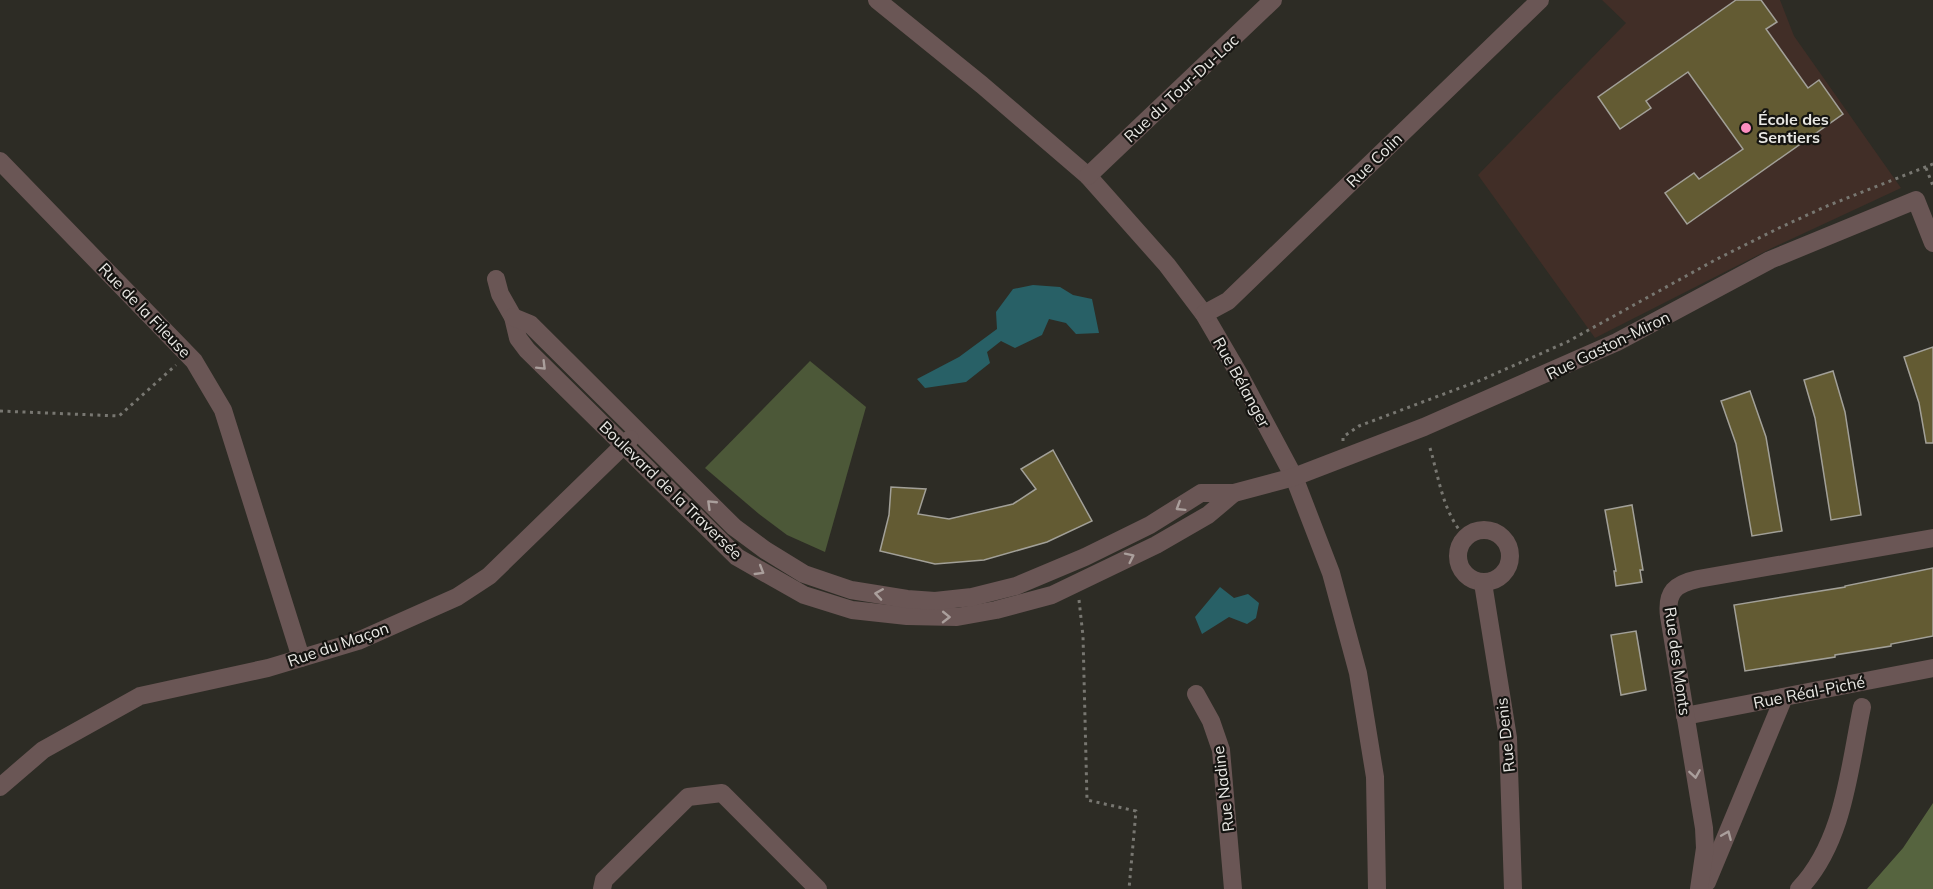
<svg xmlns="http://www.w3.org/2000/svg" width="1933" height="889" font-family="Mulish,sans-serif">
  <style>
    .education { fill: #412e27 }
    .green { fill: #4c5838 }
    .forest { fill: #56643f }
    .water { fill: #286066 }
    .building { fill: #635b33; stroke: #a2a098; stroke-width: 1.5 }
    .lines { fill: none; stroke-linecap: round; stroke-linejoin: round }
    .path { stroke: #787771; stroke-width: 3; stroke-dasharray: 3 4.5; stroke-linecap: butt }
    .minor { stroke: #6a5655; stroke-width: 18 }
    .oneway { stroke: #aa9f9c }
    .poi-dot { fill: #fd8ec0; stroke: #151411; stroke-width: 2 }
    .labels { text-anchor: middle; stroke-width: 4.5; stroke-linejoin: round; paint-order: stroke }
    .street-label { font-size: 16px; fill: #e9e8e4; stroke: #151411 }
    .poi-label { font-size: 16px; font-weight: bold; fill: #e9e8e4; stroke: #151411; text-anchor: start }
  </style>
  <rect width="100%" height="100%" fill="#2d2c25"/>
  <polygon class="education" points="1602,0 1780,0 1794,36 1901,188 1774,247 1595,338 1478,175 1626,23"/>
  <polygon class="green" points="810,361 866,407 825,552 787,535 759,514 705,468"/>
  <polygon class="forest" points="1933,803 1933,889 1867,889 1903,848"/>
  <g class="water">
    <polygon points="1033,285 1060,287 1073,295 1092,299 1099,333 1076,334 1066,323 1049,319 1042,335 1015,348 1001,341 987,352 990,363 966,382 925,388 917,379 959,357 997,329 996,312 1013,289"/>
    <polygon points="1220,587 1234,598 1248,594 1259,603 1256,618 1247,624 1229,617 1202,634 1195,617"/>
  </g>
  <g class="building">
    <polygon points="1736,0 1761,0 1777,22 1766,29 1808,88 1819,80 1843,114 1687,224 1665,193 1694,173 1699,179 1743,149 1688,72 1646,101 1651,108 1620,129 1598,97"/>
    <polygon points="1933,347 1933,443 1926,443 1919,403 1904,357"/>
    <polygon points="1833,371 1845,412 1861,515 1831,520 1815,418 1804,380"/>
    <polygon points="1750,391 1766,437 1782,531 1752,536 1736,444 1721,401"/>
    <polygon points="1053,450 1092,521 1047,542 984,560 935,564 880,551 889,515 891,487 926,489 918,514 949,519 1013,504 1036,489 1021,469"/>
    <polygon points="1632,505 1643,570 1640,570 1642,582 1616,586 1614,571 1616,571 1605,510"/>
    <polygon points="1933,568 1933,636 1891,644 1891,646 1835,655 1835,657 1745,671 1734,605 1845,587 1845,586"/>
    <polygon points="1636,631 1646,690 1621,695 1611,635"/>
  </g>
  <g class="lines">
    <g class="path">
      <polyline points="1926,168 1933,186"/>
      <polyline points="0,411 119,416 176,365"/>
      <polyline points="1343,441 1343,437 1359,426 1481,380 1567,342 1715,260 1779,228 1827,206 1933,164"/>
      <path d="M1430 448C1439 478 1443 514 1466 538"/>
      <polyline points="1079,600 1083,636 1087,800 1136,811 1129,889"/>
    </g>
    <g class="minor">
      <polyline points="877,0 982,85 1088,176 1167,265 1204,314 1239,374 1294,477 1331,573 1358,673 1375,777 1377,889"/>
      <polyline points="0,161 194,361 223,410 301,658"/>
      <polyline points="1088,176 1273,0"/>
      <polyline points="496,279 500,294 513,317 518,338 527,350 737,557 804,595 852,610 907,616 957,617 996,610 1052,595 1156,545 1208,515 1234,493"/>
      <polyline points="1204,314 1228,301 1540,0"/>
      <polyline points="513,317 530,324 734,527 765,550 804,574 851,590 907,599 935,601 972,597 1016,586 1085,557 1150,525 1201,493 1234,493 1294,477 1424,427 1617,342 1770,260 1916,200 1933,243"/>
      <circle cx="1484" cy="556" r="26"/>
      <polyline points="1483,583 1508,738 1513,889"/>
      <polyline points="1196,694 1211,721 1221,750 1233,889"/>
      <polyline points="1685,716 1933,668"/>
      <polyline points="0,787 43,750 140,696 268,668 358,641 457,597 489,576 630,439"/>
      <polyline points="1707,882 1784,697"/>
      <polyline points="602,889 604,880 688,797 722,793 818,889"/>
      <path d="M1699 889 1705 848 1704 828 1669 616C1666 592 1675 584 1698 579L1933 538"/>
      <path d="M1799 889C1844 842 1849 769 1862 707"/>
    </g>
  </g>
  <defs><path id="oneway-chevron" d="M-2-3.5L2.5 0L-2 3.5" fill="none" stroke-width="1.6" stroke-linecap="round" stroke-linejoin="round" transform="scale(1.5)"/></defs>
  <g class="oneway">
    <use href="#oneway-chevron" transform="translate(542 366) rotate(45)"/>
    <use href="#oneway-chevron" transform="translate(711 504) rotate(-136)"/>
    <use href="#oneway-chevron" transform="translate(1180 507) rotate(148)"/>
    <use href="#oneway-chevron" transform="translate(1130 557) rotate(-26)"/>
    <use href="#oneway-chevron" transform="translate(760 571) rotate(31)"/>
    <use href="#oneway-chevron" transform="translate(879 594) rotate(-171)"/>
    <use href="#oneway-chevron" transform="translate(946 617) rotate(1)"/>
    <use href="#oneway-chevron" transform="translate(1695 774) rotate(81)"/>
    <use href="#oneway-chevron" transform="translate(1727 835) rotate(-67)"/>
  </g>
  <circle class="poi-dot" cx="1746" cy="128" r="6"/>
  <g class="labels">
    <g class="street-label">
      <text transform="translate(1181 88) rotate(-43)" y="6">Rue du Tour-Du-Lac</text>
      <text transform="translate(1374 160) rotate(-44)" y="6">Rue Colin</text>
      <text transform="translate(145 310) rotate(46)" y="6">Rue de la Fileuse</text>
      <text transform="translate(1608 345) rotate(-26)" y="6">Rue Gaston-Miron</text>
      <text transform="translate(1242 382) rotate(61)" y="6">Rue Bélanger</text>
      <text transform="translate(671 490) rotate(44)" y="6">Boulevard de la Traversée</text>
      <text transform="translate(338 644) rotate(-19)" y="6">Rue du Maçon</text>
      <text transform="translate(1678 661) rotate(82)" y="6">Rue des Monts</text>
      <text transform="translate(1809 692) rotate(-11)" y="6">Rue Réal-Piché</text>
      <text transform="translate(1505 735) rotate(-96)" y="6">Rue Denis</text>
      <text transform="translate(1223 789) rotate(-97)" y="6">Rue Nadine</text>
    </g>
    <g class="poi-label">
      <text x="1758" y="125">École des<tspan x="1758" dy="18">Sentiers</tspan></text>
    </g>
  </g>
</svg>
